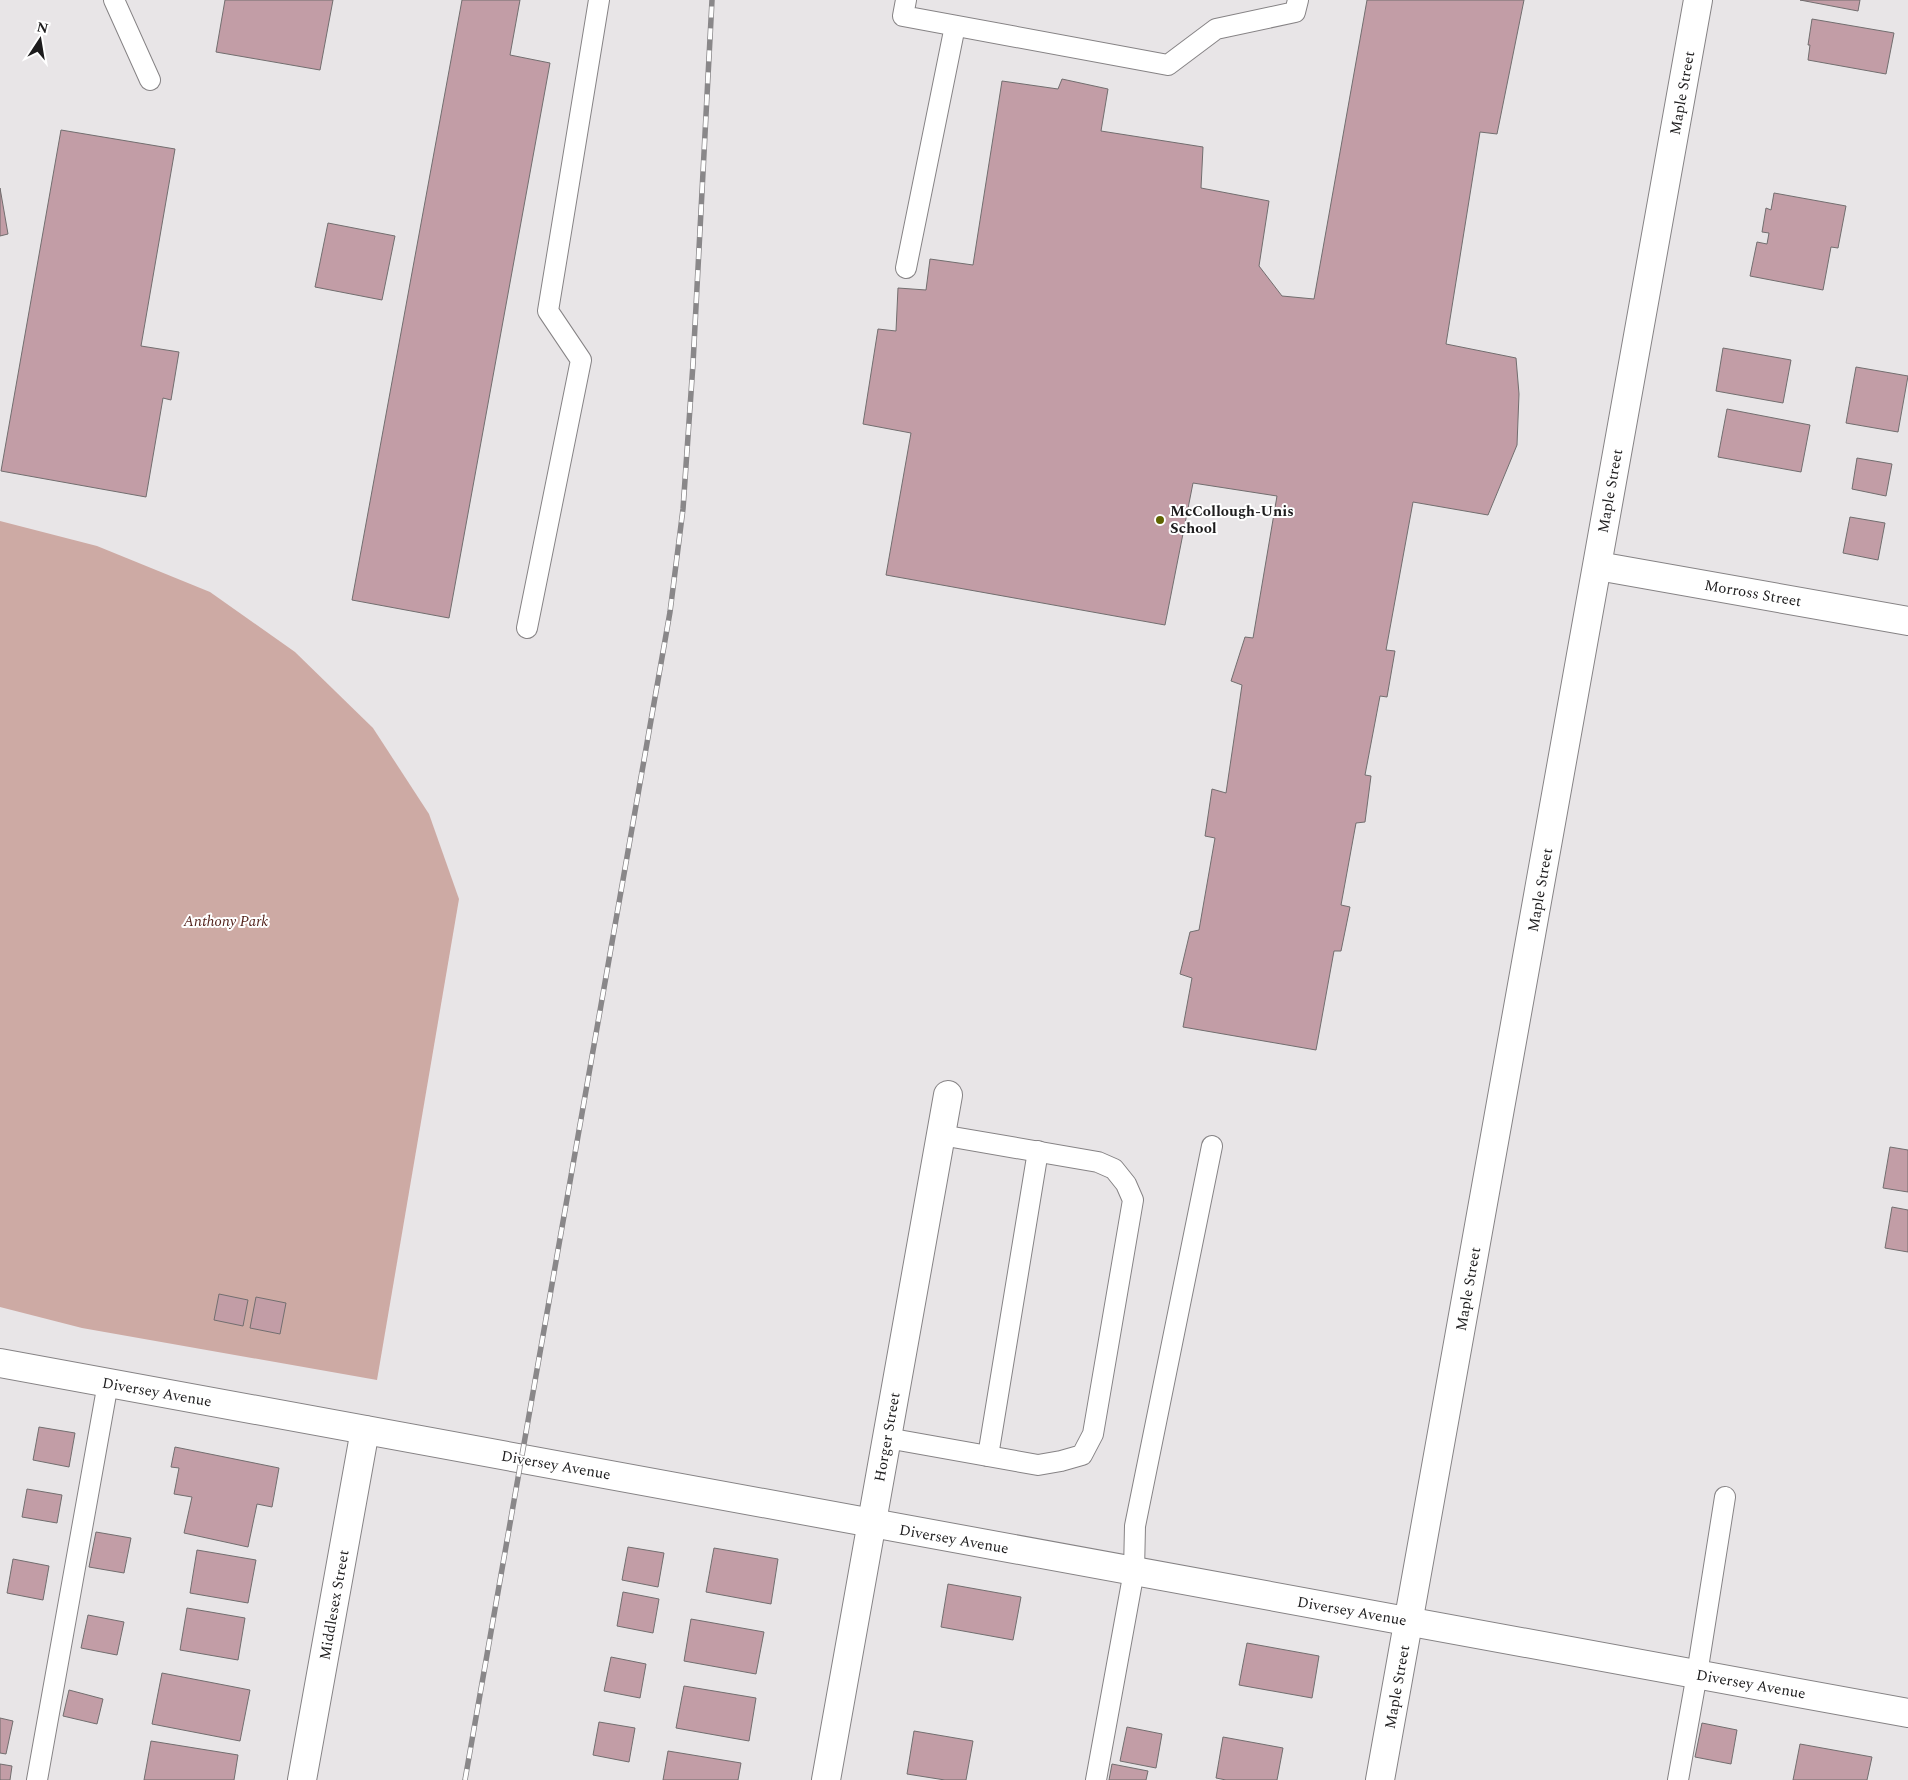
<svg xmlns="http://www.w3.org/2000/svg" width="1908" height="1780" font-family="Spectral,serif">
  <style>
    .green { fill: #cdaaa4 }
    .building { fill: #c29da6; stroke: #726e6f }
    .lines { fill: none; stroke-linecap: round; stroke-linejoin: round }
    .lane-casing { stroke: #868385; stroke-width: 22 }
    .street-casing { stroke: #868385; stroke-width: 30 }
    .lane { stroke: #fff; stroke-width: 20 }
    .street { stroke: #fff; stroke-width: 28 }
    .rail-casing { stroke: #898789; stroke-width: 5.5 }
    .rail { stroke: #fff; stroke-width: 4; stroke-dasharray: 11; stroke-linecap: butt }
    .poi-dot { fill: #5f6400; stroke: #fff; stroke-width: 2 }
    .labels { text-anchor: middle; stroke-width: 4; stroke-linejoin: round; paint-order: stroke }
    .street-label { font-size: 15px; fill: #1c1b1c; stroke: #fff }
    .poi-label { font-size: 15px; font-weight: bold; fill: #1c1b1c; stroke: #fff; text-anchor: start }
    .park-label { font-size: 15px; font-style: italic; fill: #54231c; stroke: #fff }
  </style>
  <rect width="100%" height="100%" fill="#e8e5e7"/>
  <polygon class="green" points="0,521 97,546 210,592 295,652 373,728 429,814 459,899 377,1380 82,1328 0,1307"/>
  <g class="building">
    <polygon points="225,0 333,0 320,70 216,52"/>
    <polygon points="462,0 520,0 510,55 550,63 449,618 352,600"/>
    <polygon points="1367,0 1524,0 1497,134 1480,132 1446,344 1516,358 1519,394 1517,445 1488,515 1413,502 1386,650 1395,651 1387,697 1380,696 1365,775 1371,776 1365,822 1356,823 1341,905 1350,907 1341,951 1334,951 1316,1050 1183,1027 1192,978 1180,974 1190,932 1199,930 1215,838 1205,836 1212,789 1226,793 1242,685 1231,681 1245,637 1253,638 1277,496 1193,483 1165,625 886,575 911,433 863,424 878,329 896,331 898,288 926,290 930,259 973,265 1002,81 1058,89 1062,79 1108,89 1101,131 1203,147 1201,188 1269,201 1259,266 1282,296 1314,299"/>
    <polygon points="1800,0 1860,0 1858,11"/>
    <polygon points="1812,19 1894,33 1886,74 1808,60 1810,45 1808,45"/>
    <polygon points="61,130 175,149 141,346 179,352 171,400 163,398 146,497 1,471"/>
    <polygon points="0,188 8,234 0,236"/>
    <polygon points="1774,193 1846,206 1838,248 1831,247 1823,290 1750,276 1757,242 1767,244 1769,233 1762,232 1766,208 1771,210"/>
    <polygon points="328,223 395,236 382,300 315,287"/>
    <polygon points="1723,348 1791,360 1783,403 1716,391"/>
    <polygon points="1856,367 1908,376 1898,432 1846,423"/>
    <polygon points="1727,409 1810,425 1801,472 1718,457"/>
    <polygon points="1857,458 1892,464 1886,496 1852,489"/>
    <polygon points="1850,517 1885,523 1878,560 1843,553"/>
    <polygon points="1890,1147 1908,1150 1908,1192 1883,1188"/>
    <polygon points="1892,1207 1908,1210 1908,1252 1885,1248"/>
    <polygon points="219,1294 248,1300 243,1326 214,1320"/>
    <polygon points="256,1297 286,1303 280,1334 250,1328"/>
    <polygon points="39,1427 75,1433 69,1467 33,1460"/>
    <polygon points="175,1447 279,1468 272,1507 257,1504 248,1547 184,1533 192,1497 174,1494 179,1468 171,1467"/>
    <polygon points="27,1489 62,1495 57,1523 22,1517"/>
    <polygon points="96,1532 131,1538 124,1573 89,1567"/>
    <polygon points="628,1547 664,1553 658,1587 622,1580"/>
    <polygon points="714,1548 778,1559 771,1604 706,1592"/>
    <polygon points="197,1550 256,1560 248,1603 190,1593"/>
    <polygon points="13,1559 49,1566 43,1600 7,1593"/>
    <polygon points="948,1584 1021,1597 1013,1640 941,1627"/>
    <polygon points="623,1592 659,1599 653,1633 617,1626"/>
    <polygon points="187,1608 245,1618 238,1660 180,1650"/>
    <polygon points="88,1615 124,1622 117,1655 81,1648"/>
    <polygon points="691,1619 764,1632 756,1674 684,1661"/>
    <polygon points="1247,1643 1319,1656 1312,1698 1239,1685"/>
    <polygon points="611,1657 646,1664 640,1698 604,1691"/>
    <polygon points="162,1673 250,1690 240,1741 152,1724"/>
    <polygon points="684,1686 756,1698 749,1741 676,1728"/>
    <polygon points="69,1690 103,1699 97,1724 63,1716"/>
    <polygon points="0,1718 13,1721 6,1754 0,1753"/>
    <polygon points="599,1722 635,1728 629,1762 593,1755"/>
    <polygon points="1702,1723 1737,1730 1731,1764 1695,1757"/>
    <polygon points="1127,1727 1162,1734 1156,1768 1120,1761"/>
    <polygon points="914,1731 973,1741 966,1780 945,1780 907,1774"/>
    <polygon points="1223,1737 1283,1748 1277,1780 1226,1780 1216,1778"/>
    <polygon points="151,1741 238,1755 234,1780 144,1780"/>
    <polygon points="1800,1744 1872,1757 1867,1780 1793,1780"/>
    <polygon points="668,1751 741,1763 738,1780 663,1780"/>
    <polygon points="0,1764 12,1766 10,1780 0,1780"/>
    <polygon points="1112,1764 1148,1771 1146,1780 1109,1780"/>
  </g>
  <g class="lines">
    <defs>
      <g id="lane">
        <polyline points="114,0 150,80"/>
        <polyline points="906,0 903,16 1168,65 1216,29 1295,12 1298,0"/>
        <polyline points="906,268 955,26"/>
        <polyline points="527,628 581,360 548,311 599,0"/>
        <polyline points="887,1438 1038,1465 1061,1461 1082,1455 1093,1434 1133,1200 1126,1184 1114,1169 1098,1162 941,1135"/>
        <polyline points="988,1456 1038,1151"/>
        <polyline points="37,1780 108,1383"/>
        <polyline points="1096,1780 1134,1571 1135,1526 1212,1146"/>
        <polyline points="1678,1780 1697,1674 1725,1497"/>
      </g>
      <g id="street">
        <polyline points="1598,566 1908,621"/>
        <polyline points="0,1363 1908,1713"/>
        <polyline points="302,1780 365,1430"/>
        <polyline points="826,1780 948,1095"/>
        <polyline points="1380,1780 1698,0"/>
      </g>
    </defs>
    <use href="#lane" class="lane-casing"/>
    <use href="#street" class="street-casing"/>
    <use href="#lane" class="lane"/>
    <use href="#street" class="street"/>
    <defs>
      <polyline id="rail" points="465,1780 670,612 683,509 693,364 712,0"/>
    </defs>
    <use href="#rail" class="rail-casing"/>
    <use href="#rail" class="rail"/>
  </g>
  <circle class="poi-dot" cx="1160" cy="520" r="5"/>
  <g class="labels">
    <g class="street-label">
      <text transform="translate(1682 93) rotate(-80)" y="5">Maple Street</text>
      <text transform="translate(1610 491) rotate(-80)" y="5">Maple Street</text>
      <text transform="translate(1753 593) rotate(10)" y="5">Morross Street</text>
      <text transform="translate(1540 890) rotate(-80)" y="5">Maple Street</text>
      <text transform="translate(1468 1289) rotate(-80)" y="5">Maple Street</text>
      <text transform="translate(157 1392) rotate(10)" y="5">Diversey Avenue</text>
      <text transform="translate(887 1437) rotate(-80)" y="5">Horger Street</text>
      <text transform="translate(556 1465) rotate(10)" y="5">Diversey Avenue</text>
      <text transform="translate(954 1539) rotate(10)" y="5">Diversey Avenue</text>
      <text transform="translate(334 1605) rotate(-80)" y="5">Middlesex Street</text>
      <text transform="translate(1352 1611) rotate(10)" y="5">Diversey Avenue</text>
      <text transform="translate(1751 1684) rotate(10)" y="5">Diversey Avenue</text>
      <text transform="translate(1397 1687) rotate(-80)" y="5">Maple Street</text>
    </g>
    <g class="poi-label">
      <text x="1170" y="516">McCollough-Unis<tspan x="1170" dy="17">School</tspan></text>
    </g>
    <g class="park-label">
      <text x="226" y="926">Anthony Park</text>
    </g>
  </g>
  <g transform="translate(40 40) rotate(12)" stroke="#ffffff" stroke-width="4" paint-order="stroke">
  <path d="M0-4L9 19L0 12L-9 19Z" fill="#1c1b1c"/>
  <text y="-8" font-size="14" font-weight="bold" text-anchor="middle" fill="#1c1b1c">N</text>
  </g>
</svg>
